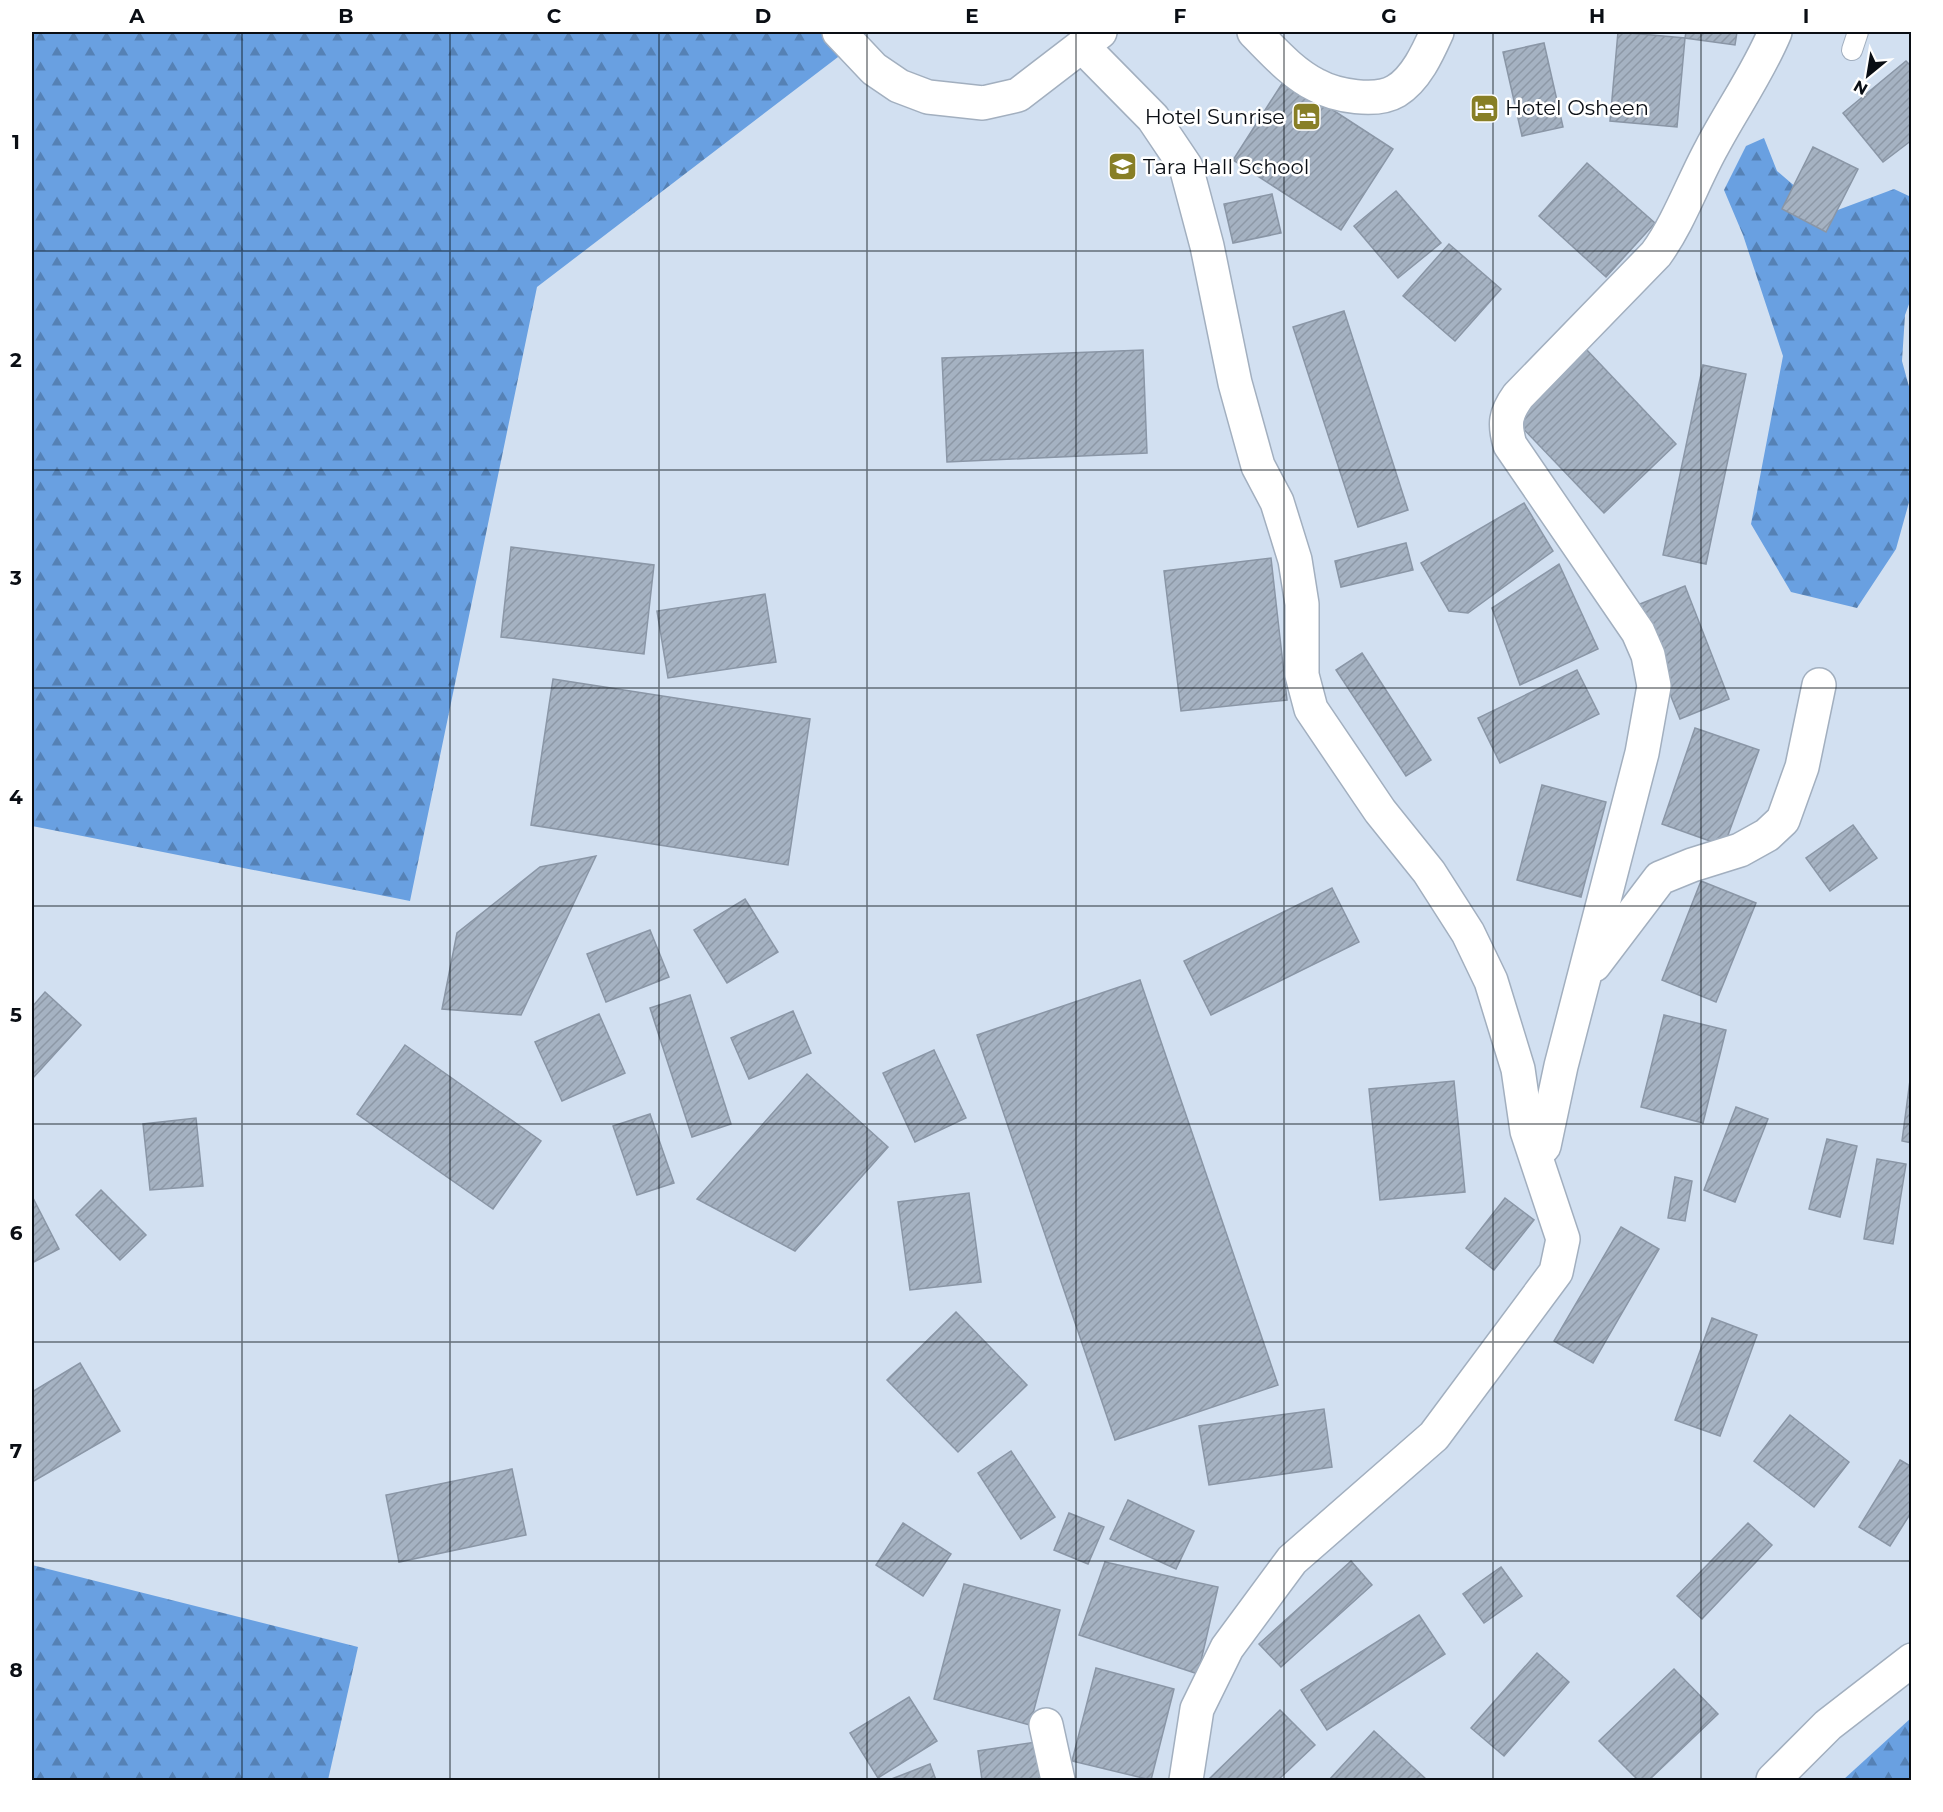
<svg xmlns="http://www.w3.org/2000/svg" width="1943" height="1812" font-family="Montserrat,sans-serif">
  <style>
    .forest { fill: url(#forest-firs) }
    .building { fill: url(#building-hatch); stroke: #8a96a6; stroke-width: 1.5 }
    .lines { fill: none; stroke-linecap: round; stroke-linejoin: round }
    .lane-casing { stroke: #a2afbf; stroke-width: 22 }
    .street-casing { stroke: #a2afbf; stroke-width: 36 }
    .primary-casing { stroke: #a2afbf; stroke-width: 36 }
    .lane { stroke: #fff; stroke-width: 20 }
    .street { stroke: #fff; stroke-width: 33 }
    .primary { stroke: #fff; stroke-width: 33 }
    .grid { fill: none; stroke: #0a0e14; stroke-width: 1.5; stroke-opacity: 0.55 }
    .labels { text-anchor: middle; stroke-width: 5; stroke-linejoin: round; paint-order: stroke }
    .poi-label { font-size: 21px; fill: #0a0e14; stroke: #fff; text-anchor: start }
    .neatline { fill: none; stroke: #0a0e14; stroke-width: 2 }
    .grid-label { font-size: 20px; text-anchor: middle; font-weight: bold; fill: #0a0e14 }
  </style>
  <defs>
    <pattern id="forest-firs" width="22" height="20" patternUnits="userSpaceOnUse" patternTransform="scale(1.5)"><rect width="22" height="20" fill="#69a0e1"/><path d="M5 1l3.5 6h-7zM16 11l3.5 6h-7z" fill="#5581b5"/></pattern>
    <pattern id="building-hatch" width="6" height="6" patternUnits="userSpaceOnUse" patternTransform="scale(1.5)"><rect width="6" height="6" fill="#a5b2c2"/><path d="M-1 1l2-2M0 6l6-6M5 7l2-2" fill="none" stroke="#8d98a6"/></pattern>
  </defs>
  <rect width="100%" height="100%" fill="#d2e0f1"/>
  <g class="forest">
    <polygon points="32,32 858,32 859,41 537,287 410,901 32,826"/>
    <polygon points="1764,138 1777,171 1827,214 1894,189 1911,197 1912,296 1905,315 1902,361 1911,394 1911,495 1896,549 1857,608 1791,592 1751,524 1783,356 1743,235 1724,190 1746,146"/>
    <polygon points="32,1565 358,1647 328,1780 32,1780"/>
    <polygon points="1911,1718 1911,1780 1843,1780"/>
  </g>
  <g class="building">
    <polygon points="1618,32 1685,38 1677,127 1610,121"/>
    <polygon points="1686,32 1737,32 1735,45 1685,38"/>
    <polygon points="1544,43 1563,127 1522,136 1503,52"/>
    <polygon points="1906,61 1912,67 1912,140 1883,162 1843,113"/>
    <polygon points="1285,79 1393,149 1341,230 1233,160"/>
    <polygon points="1813,147 1858,169 1826,232 1782,209"/>
    <polygon points="1587,163 1655,223 1606,277 1539,216"/>
    <polygon points="1396,191 1441,243 1398,278 1354,226"/>
    <polygon points="1272,194 1281,233 1233,243 1224,204"/>
    <polygon points="1449,244 1501,289 1455,341 1403,296"/>
    <polygon points="1344,311 1408,510 1358,527 1293,327"/>
    <polygon points="1585,348 1676,444 1604,513 1512,417"/>
    <polygon points="1143,350 1147,453 947,462 942,358"/>
    <polygon points="1703,365 1746,374 1706,564 1663,555"/>
    <polygon points="1524,503 1553,551 1468,613 1449,611 1421,563"/>
    <polygon points="1406,543 1413,570 1341,587 1335,561"/>
    <polygon points="511,547 654,565 644,654 501,637"/>
    <polygon points="1271,558 1287,700 1181,711 1164,571"/>
    <polygon points="1559,564 1598,649 1520,685 1492,608"/>
    <polygon points="1685,586 1729,699 1680,719 1635,606"/>
    <polygon points="765,594 776,662 668,678 657,611"/>
    <polygon points="1362,653 1431,760 1406,776 1336,670"/>
    <polygon points="1577,670 1599,714 1500,763 1478,718"/>
    <polygon points="553,679 810,719 788,865 531,825"/>
    <polygon points="1695,728 1759,750 1724,846 1662,824"/>
    <polygon points="1542,785 1606,802 1581,897 1517,880"/>
    <polygon points="1853,825 1877,858 1830,891 1806,858"/>
    <polygon points="596,856 521,1015 442,1009 457,933 540,867"/>
    <polygon points="1701,881 1756,903 1716,1002 1662,980"/>
    <polygon points="1332,888 1359,942 1211,1015 1184,961"/>
    <polygon points="745,899 778,952 727,983 694,930"/>
    <polygon points="650,930 669,977 606,1002 587,954"/>
    <polygon points="1140,980 1278,1385 1115,1440 977,1035"/>
    <polygon points="45,992 81,1025 32,1079 32,1007"/>
    <polygon points="690,995 731,1124 692,1137 650,1008"/>
    <polygon points="793,1011 811,1053 749,1079 731,1038"/>
    <polygon points="599,1014 625,1073 562,1101 535,1042"/>
    <polygon points="1664,1015 1726,1030 1703,1123 1641,1107"/>
    <polygon points="405,1045 541,1141 493,1209 357,1114"/>
    <polygon points="934,1050 966,1118 915,1142 883,1073"/>
    <polygon points="1912,1065 1912,1143 1902,1141"/>
    <polygon points="807,1074 888,1147 795,1251 697,1199"/>
    <polygon points="1454,1081 1465,1192 1380,1200 1369,1089"/>
    <polygon points="1736,1107 1768,1119 1735,1202 1704,1190"/>
    <polygon points="650,1114 674,1183 637,1195 613,1126"/>
    <polygon points="196,1118 203,1186 150,1190 143,1124"/>
    <polygon points="1827,1139 1857,1146 1840,1217 1809,1209"/>
    <polygon points="1877,1159 1906,1164 1893,1244 1864,1239"/>
    <polygon points="1675,1177 1692,1181 1685,1221 1668,1218"/>
    <polygon points="101,1190 146,1235 120,1260 76,1215"/>
    <polygon points="969,1193 981,1282 910,1290 898,1202"/>
    <polygon points="32,1196 59,1249 32,1263"/>
    <polygon points="1505,1198 1534,1220 1494,1270 1466,1248"/>
    <polygon points="1621,1227 1659,1249 1593,1363 1554,1341"/>
    <polygon points="956,1312 1027,1385 958,1452 887,1380"/>
    <polygon points="1712,1318 1757,1335 1720,1436 1675,1420"/>
    <polygon points="80,1363 120,1431 34,1481 32,1477 32,1392"/>
    <polygon points="1324,1409 1332,1467 1209,1485 1199,1426"/>
    <polygon points="1790,1415 1849,1462 1814,1507 1754,1461"/>
    <polygon points="1011,1451 1055,1517 1021,1539 978,1473"/>
    <polygon points="1900,1460 1912,1467 1912,1511 1890,1546 1859,1527"/>
    <polygon points="512,1469 526,1535 399,1562 386,1495"/>
    <polygon points="1128,1500 1194,1531 1176,1569 1110,1539"/>
    <polygon points="1069,1513 1104,1527 1088,1564 1054,1550"/>
    <polygon points="903,1523 951,1554 923,1596 876,1565"/>
    <polygon points="1748,1523 1772,1545 1702,1619 1677,1596"/>
    <polygon points="1351,1561 1372,1585 1281,1667 1259,1644"/>
    <polygon points="1105,1562 1218,1587 1198,1674 1079,1635"/>
    <polygon points="1501,1567 1522,1596 1484,1623 1463,1594"/>
    <polygon points="964,1584 1060,1610 1030,1725 934,1699"/>
    <polygon points="1419,1615 1445,1654 1327,1730 1301,1690"/>
    <polygon points="1537,1653 1569,1682 1504,1756 1471,1728"/>
    <polygon points="1096,1668 1174,1689 1151,1780 1072,1761"/>
    <polygon points="1674,1669 1718,1714 1649,1780 1638,1780 1599,1741"/>
    <polygon points="909,1697 937,1741 878,1778 850,1733"/>
    <polygon points="1280,1710 1315,1745 1278,1780 1208,1780"/>
    <polygon points="1374,1731 1427,1780 1329,1780"/>
    <polygon points="1036,1742 1042,1780 982,1780 978,1751"/>
    <polygon points="930,1764 936,1780 889,1780"/>
  </g>
  <g class="lines">
    <defs>
      <polyline id="lane" points="1852,50 1858,32"/>
      <g id="street">
        <polyline points="1082,46 1153,118 1186,167 1207,246 1235,383 1258,466 1277,502 1295,560 1302,604 1302,675 1311,709 1380,811 1429,872 1468,933 1491,981 1518,1069 1527,1131 1563,1239 1556,1272 1434,1436 1292,1560 1227,1648 1197,1709 1186,1780"/>
        <polyline points="1594,965 1660,878 1692,865 1740,850 1767,835 1783,820 1802,767 1819,685"/>
        <path d="M1536 1154 1544 1146 1561 1066 1642 753 1654 686 1648 655 1638 632 1510 445C1504 424 1505 414 1518 396L1656 254C1679 222 1692 184 1711 149 1732 109 1758 73 1775 32"/>
        <polyline points="1046,1725 1058,1780"/>
        <polyline points="1773,1780 1828,1725 1912,1660"/>
      </g>
      <g id="primary">
        <polyline points="839,32 874,69 899,86 928,97 983,103 1018,95 1100,32"/>
        <path d="M1254 32C1273 51 1292 73 1316 85 1336 96 1376 103 1396 91 1416 79 1428 52 1437 32"/>
      </g>
    </defs>
    <use href="#lane" class="lane-casing"/>
    <use href="#street" class="street-casing"/>
    <use href="#primary" class="primary-casing"/>
    <use href="#lane" class="lane"/>
    <use href="#street" class="street"/>
    <use href="#primary" class="primary"/>
  </g>
  <path class="grid" d="M242 32V1780M450 32V1780M659 32V1780M867 32V1780M1076 32V1780M1284 32V1780M1493 32V1780M1701 32V1780M32 251H1912M32 470H1912M32 688H1912M32 906H1912M32 1124H1912M32 1342H1912M32 1561H1912"/>
  <defs>
    <symbol id="hotel-square" viewBox="-11 -11 22 22"><rect x="-9" y="-9" width="18" height="18" rx="4" fill="#887f26" stroke="#fff"/><path d="M-6-4.5h1.5V1H6V5H4.5V3h-9V5H-6ZM-4 0a1.8 1.8 0 1 1 3.6 0ZM.5 0V-2.5h3Q6-2.5 6 0Z" fill="#fff"/></symbol>
    <symbol id="school-square" viewBox="-11 -11 22 22"><rect x="-9" y="-9" width="18" height="18" rx="4" fill="#887f26" stroke="#fff"/><path d="M0-5L7-2L0 1L-7-2ZM-4 1L0 2.5L4 1V4Q0 6-4 4Z" fill="#fff"/></symbol>
  </defs>
  <g fill-rule="evenodd">
    <use href="#hotel-square" x="1468" y="92" width="33" height="33"/>
    <use href="#hotel-square" x="1290" y="100" width="33" height="33"/>
    <use href="#school-square" x="1106" y="150" width="33" height="33"/>
  </g>
  <g class="labels">
    <g class="poi-label">
      <text x="1505" y="115">Hotel Osheen</text>
      <text x="1285" y="124" text-anchor="end">Hotel Sunrise</text>
      <text x="1143" y="174">Tara Hall School</text>
    </g>
  </g>
  <rect width="1943" height="1812" fill="none" stroke="#ffffff" stroke-width="66"/>
  <g transform="translate(1868 75) rotate(210)" stroke="#ffffff" stroke-width="4.5" paint-order="stroke">
  <path d="M0-4.5L10 22L0 15L-10 22Z" fill="#0a0e14"/>
  <text y="-9" font-size="16" font-weight="bold" text-anchor="middle" fill="#0a0e14">N</text>
  </g>
  <rect x="33" y="33" width="1877" height="1746" class="neatline"/>
  <g class="grid-label">
    <text x="137" y="23">A</text>
    <text x="346" y="23">B</text>
    <text x="554" y="23">C</text>
    <text x="763" y="23">D</text>
    <text x="972" y="23">E</text>
    <text x="1180" y="23">F</text>
    <text x="1389" y="23">G</text>
    <text x="1597" y="23">H</text>
    <text x="1806" y="23">I</text>
    <text x="16" y="149">1</text>
    <text x="16" y="367">2</text>
    <text x="16" y="585">3</text>
    <text x="16" y="804">4</text>
    <text x="16" y="1022">5</text>
    <text x="16" y="1240">6</text>
    <text x="16" y="1458">7</text>
    <text x="16" y="1677">8</text>
  </g>
</svg>
